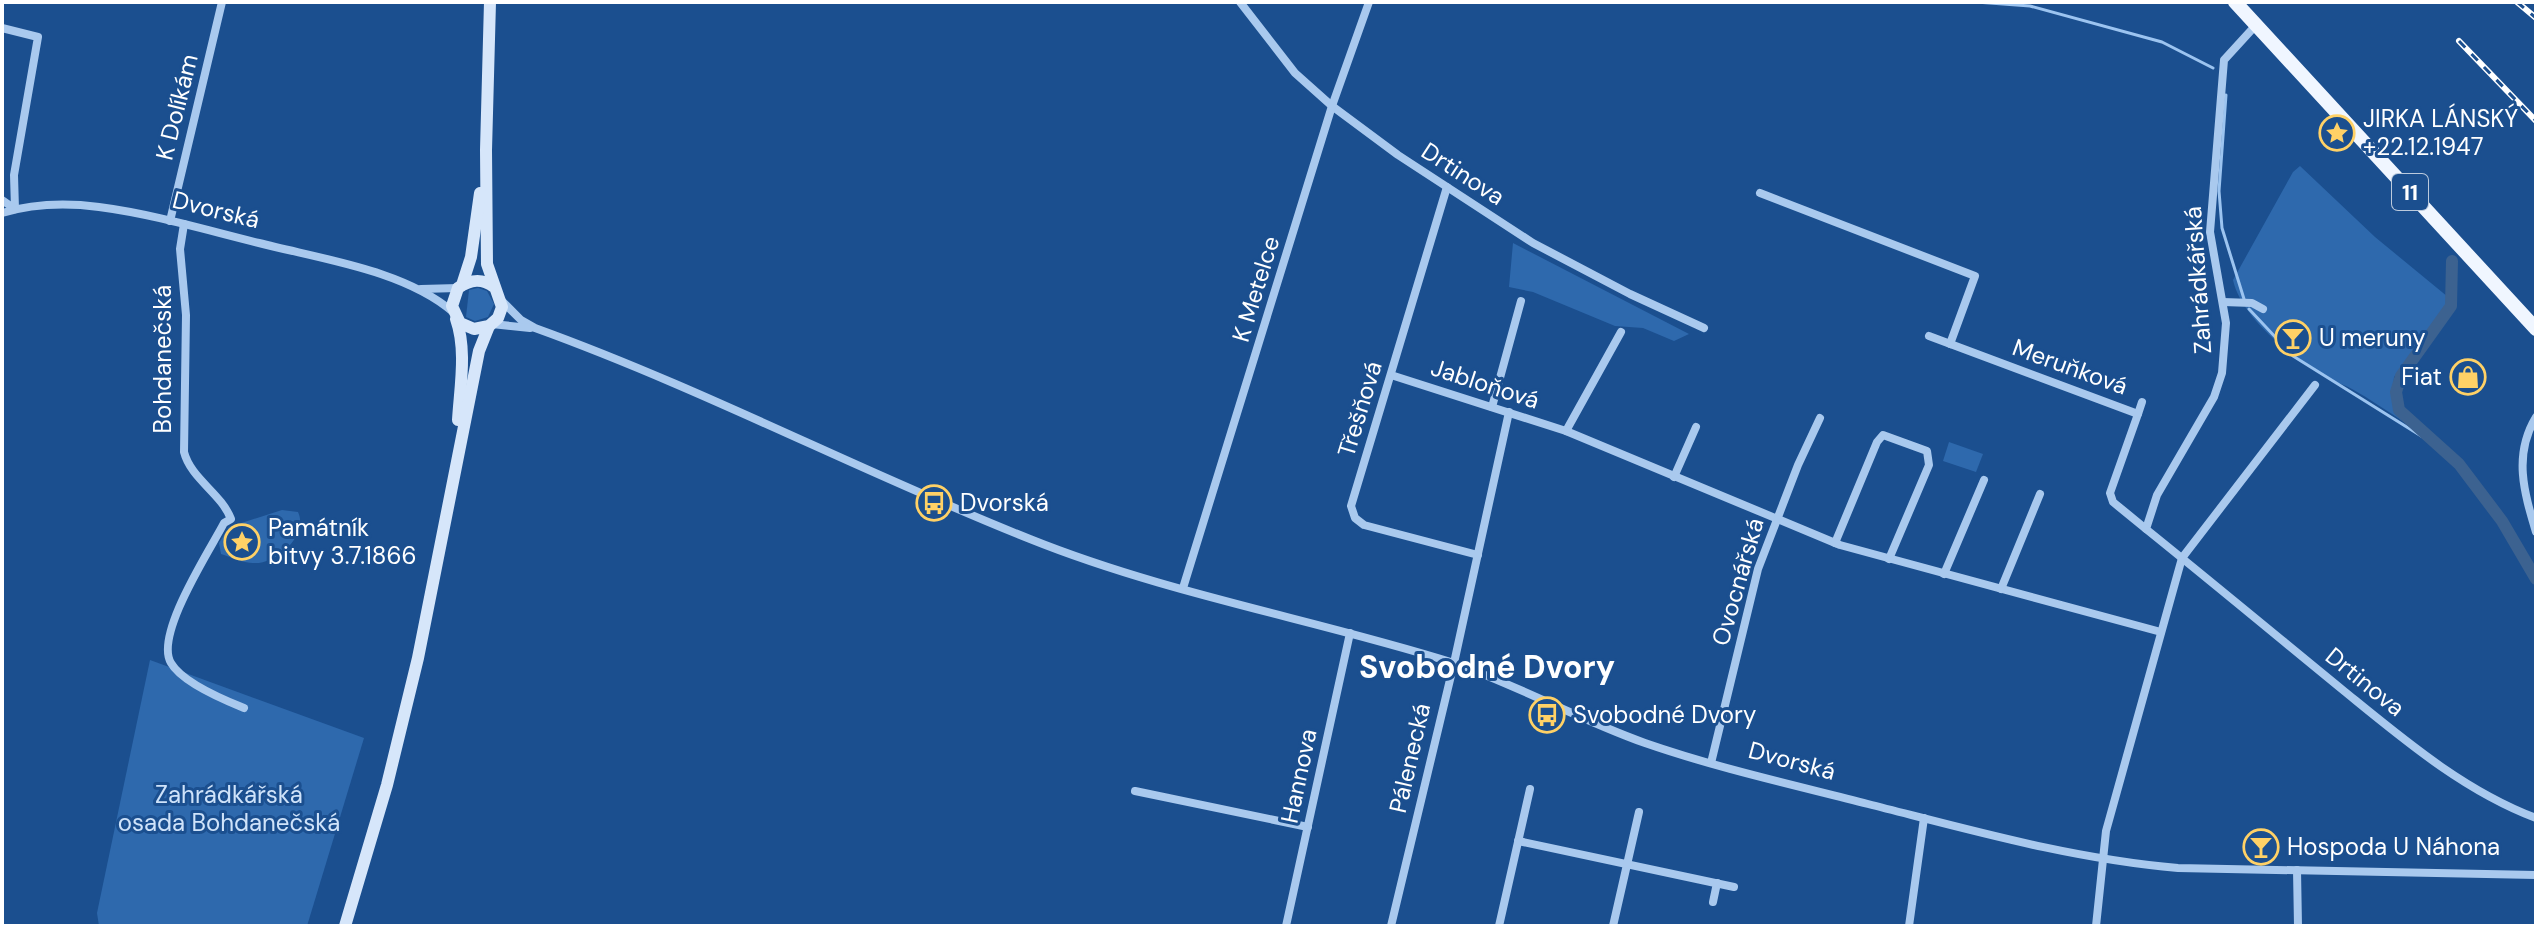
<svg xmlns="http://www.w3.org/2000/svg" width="2538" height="928" font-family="'DM Sans',sans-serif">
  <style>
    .green { fill: #2e69ad }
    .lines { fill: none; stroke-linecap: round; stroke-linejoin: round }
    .stream { stroke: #9cc4f0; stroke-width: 3 }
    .canal { stroke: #3c6290; stroke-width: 12 }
    .street { stroke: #a9c9ee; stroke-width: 8 }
    .secondary { stroke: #d6e6fa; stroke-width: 12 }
    .primary { stroke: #f0f6ff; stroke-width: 14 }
    .rail-casing { stroke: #fff; stroke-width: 6 }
    .rail { stroke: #1b4f8f; stroke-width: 3; stroke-dasharray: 9; stroke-linecap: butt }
    .labels { text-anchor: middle; stroke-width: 6; stroke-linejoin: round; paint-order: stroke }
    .shield { fill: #1b4f8f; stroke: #bbcadd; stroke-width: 2 }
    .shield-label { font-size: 22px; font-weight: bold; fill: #fff }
    .street-label { font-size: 24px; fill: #fff; stroke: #1b4f8f }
    .poi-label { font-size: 24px; fill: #fff; stroke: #1b4f8f; text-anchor: start }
    .park-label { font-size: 24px; fill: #cfe3fa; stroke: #1b4f8f }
    .district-label { font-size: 32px; font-weight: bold; fill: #fff; stroke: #1b4f8f }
  </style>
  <rect width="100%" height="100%" fill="#1b4f8f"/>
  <g class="green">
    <path d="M2300 166 2375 237 2448 297 2445 310 2394 377 2392 403 2404 422C2387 411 2370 399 2352 389 2345 385 2337 383 2330 379 2296 361 2241 318 2233 280L2293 172Z"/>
    <polygon points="1513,243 1689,334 1674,341 1643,328 1615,326 1533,292 1509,287"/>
    <polygon points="478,288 487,291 494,304 488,317 475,321 466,317 469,290"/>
    <polygon points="1949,442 1983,454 1976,472 1943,461"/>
    <path d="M282 510 298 512C309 535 276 565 253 563 243 563 231 557 221 554L219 543 229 527Z"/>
    <polygon points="150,660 364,738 307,926 99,926 97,913"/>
  </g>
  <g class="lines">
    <g class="stream">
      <polyline points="1976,2 2030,6 2162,42 2213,68"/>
      <polyline points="2226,95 2219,191 2222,228 2244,299"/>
      <polyline points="2249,309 2293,356 2442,449"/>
    </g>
    <polyline class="canal" points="2452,261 2451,306 2401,376 2396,392 2399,410 2459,464 2502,521 2536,579"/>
    <g class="street">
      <polyline points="1240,2 1295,73 1332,106 1398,155 1533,243 1630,294 1704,328"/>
      <path d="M2256 25 2224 60 2210 232 2226 323 2222 373 2214 397 2157 495 2146 529C2213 583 2278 637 2344 691 2403 739 2464 791 2536 818"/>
      <polyline points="2,28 38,37 14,175 15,209"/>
      <polyline points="1447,187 1351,506 1355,518 1364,525 1478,555"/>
      <polyline points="1760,193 1975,276 1950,344"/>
      <polyline points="2,200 15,209"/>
      <path d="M2 213C32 204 68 203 99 207 153 214 206 230 259 243 321 259 404 270 453 312"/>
      <polyline points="170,221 222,2"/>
      <path d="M184 224 180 249 186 315 184 452C191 479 221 493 231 519L224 523C210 550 154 635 171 663 182 682 224 700 244 708"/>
      <polyline points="421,289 458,288"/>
      <path d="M502 301 521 320 535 328C704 389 863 473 1030 539 1167 594 1314 619 1454 663 1519 686 1580 720 1645 743 1717 768 1794 785 1868 804 1971 830 2072 859 2178 868L2536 875"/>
      <polyline points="2223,302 2252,303 2263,309"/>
      <polyline points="492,324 530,328"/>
      <polyline points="1929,336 2138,414 2110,493 2113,502 2146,529"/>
      <polyline points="1391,375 1566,431 1840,545 2161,632"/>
      <polyline points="1492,407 1521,301"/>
      <polyline points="2138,414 2142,402"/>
      <path d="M2536 417C2513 455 2524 492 2536 532"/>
      <polyline points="1566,431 1621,332"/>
      <polyline points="1674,477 1696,427"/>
      <polyline points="1835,543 1877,442 1883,435 1927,451 1929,465 1889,559"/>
      <polyline points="1944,574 1984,480"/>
      <polyline points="1183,588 1332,106 1369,2"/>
      <polyline points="2001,589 2040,494"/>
      <polyline points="1711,763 1758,569 1798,465 1820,418"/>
      <polyline points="1135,791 1308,827"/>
      <polyline points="1518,841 1734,887"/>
      <polyline points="2297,870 2298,926"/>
      <polyline points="1713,902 1717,883"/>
      <polyline points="1286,926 1350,633"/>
      <polyline points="1391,926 1454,663 1509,412"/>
      <polyline points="1499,926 1530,789"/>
      <polyline points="1613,926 1639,812"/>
      <polyline points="1909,926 1924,818"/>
      <polyline points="2096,926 2106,831 2182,558 2315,385"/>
    </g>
    <g class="secondary">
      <path d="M490 2 486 150 487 264 502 307 498 318 489 326 474 329 460 323 452 306 458 288C471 279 482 278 494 287"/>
      <polyline points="462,285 471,257 480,193"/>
      <path d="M456 319C467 350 460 387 458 420"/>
      <polyline points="345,926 387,785 418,658 479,351 489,326"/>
    </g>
    <polyline class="primary" points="2235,2 2536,329"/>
    <defs>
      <g id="rail">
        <polyline points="2517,2 2536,18"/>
        <polyline points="2459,41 2536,121"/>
      </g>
    </defs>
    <use href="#rail" class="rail-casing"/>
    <use href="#rail" class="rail"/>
  </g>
  <defs>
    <symbol id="sight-ring" viewBox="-11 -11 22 22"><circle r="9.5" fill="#1b4f8f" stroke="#ffd166" stroke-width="1.5"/><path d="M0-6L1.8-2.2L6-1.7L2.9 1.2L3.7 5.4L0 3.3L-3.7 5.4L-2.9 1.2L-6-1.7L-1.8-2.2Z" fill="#ffd166"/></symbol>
    <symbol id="bar-ring" viewBox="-11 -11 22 22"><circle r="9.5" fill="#1b4f8f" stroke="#ffd166" stroke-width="1.5"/><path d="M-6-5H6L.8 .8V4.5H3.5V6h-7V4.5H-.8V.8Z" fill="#ffd166"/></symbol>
    <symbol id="shop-ring" viewBox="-11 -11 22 22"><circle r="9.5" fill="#1b4f8f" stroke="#ffd166" stroke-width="1.5"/><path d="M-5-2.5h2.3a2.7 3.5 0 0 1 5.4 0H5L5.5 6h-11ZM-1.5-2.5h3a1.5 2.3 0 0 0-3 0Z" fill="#ffd166"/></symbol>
    <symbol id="bus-ring" viewBox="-11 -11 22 22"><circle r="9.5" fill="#1b4f8f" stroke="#ffd166" stroke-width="1.5"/><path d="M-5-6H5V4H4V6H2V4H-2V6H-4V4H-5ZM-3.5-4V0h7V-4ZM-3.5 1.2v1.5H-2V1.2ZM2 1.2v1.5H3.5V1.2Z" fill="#ffd166"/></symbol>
  </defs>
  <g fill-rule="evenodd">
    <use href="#sight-ring" x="2317" y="113" width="40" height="40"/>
    <use href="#bar-ring" x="2273" y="318" width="40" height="40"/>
    <use href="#shop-ring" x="2448" y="357" width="40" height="40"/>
    <use href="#bus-ring" x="914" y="483" width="40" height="40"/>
    <use href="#sight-ring" x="222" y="522" width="40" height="40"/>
    <use href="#bus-ring" x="1527" y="695" width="40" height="40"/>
    <use href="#bar-ring" x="2241" y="827" width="40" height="40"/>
  </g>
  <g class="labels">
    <rect class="shield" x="2392" y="174" width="36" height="36" rx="6"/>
    <g class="shield-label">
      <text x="2410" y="200">11</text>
    </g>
    <g class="street-label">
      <text transform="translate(177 107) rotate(-76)" y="8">K Dolíkám</text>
      <text transform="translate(1463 174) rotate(33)" y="8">Drtinova</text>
      <text transform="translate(216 210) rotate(14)" y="8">Dvorská</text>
      <text transform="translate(2198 280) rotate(-94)" y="8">Zahrádkářská</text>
      <text transform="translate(1256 289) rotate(-73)" y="8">K Metelce</text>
      <text transform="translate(163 359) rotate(-90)" y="8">Bohdanečská</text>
      <text transform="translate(2070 367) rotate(20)" y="8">Meruňková</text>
      <text transform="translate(1485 384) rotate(18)" y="8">Jabloňová</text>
      <text transform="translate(1360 409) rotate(-73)" y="8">Třešňová</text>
      <text transform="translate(1738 582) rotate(-74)" y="8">Ovocnářská</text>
      <text transform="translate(2365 682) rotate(39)" y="8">Drtinova</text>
      <text transform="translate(1410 758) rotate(-77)" y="8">Pálenecká</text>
      <text transform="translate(1792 761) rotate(15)" y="8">Dvorská</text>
      <text transform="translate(1299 776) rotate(-78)" y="8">Hannova</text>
    </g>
    <g class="poi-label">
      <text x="2363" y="127">JIRKA LÁNSKÝ<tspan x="2363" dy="28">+22.12.1947</tspan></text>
      <text x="2319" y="346">U meruny</text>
      <text x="2442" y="385" text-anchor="end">Fiat</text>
      <text x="960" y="511">Dvorská</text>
      <text x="268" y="536">Památník<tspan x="268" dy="28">bitvy 3.7.1866</tspan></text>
      <text x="1573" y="723">Svobodné Dvory</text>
      <text x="2287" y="855">Hospoda U Náhona</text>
    </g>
    <g class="park-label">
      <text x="229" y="803">Zahrádkářská<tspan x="229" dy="28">osada Bohdanečská</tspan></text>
    </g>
    <g class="district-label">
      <text x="1487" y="678">Svobodné Dvory</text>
    </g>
  </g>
  <rect width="2538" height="928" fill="none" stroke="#ffffff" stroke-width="8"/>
</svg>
